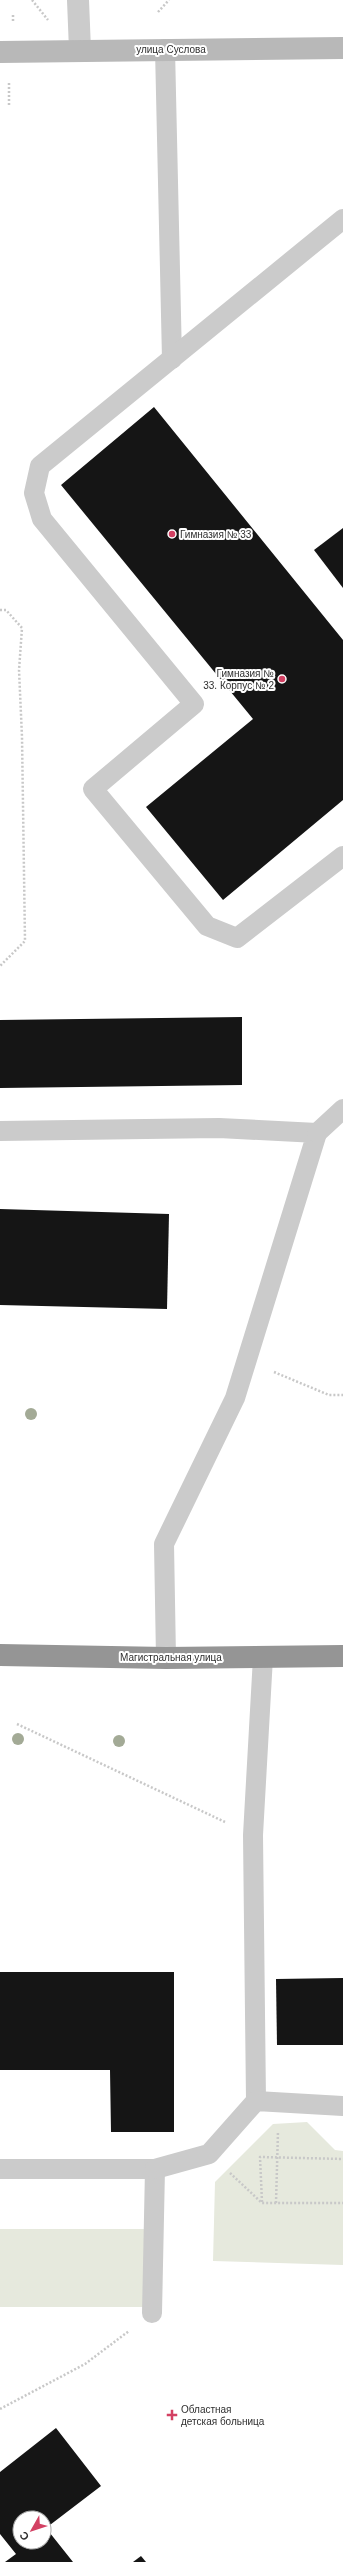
<svg xmlns="http://www.w3.org/2000/svg" width="343" height="2562" font-family="Helvetica,sans-serif">
  <style>
    .green { fill: #e6e9dd }
    .building { fill: #151515; fill-rule: evenodd }
    .lines { fill: none; stroke-linecap: round; stroke-linejoin: round }
    .path { stroke: #c8c8c8; stroke-width: 2.5; stroke-dasharray: 2 2; stroke-linecap: butt }
    .lane { stroke: #cbcbcb; stroke-width: 20 }
    .street { stroke: #cbcbcb; stroke-width: 22 }
    .secondary { stroke: #b8b8b8; stroke-width: 22 }
    .highway { stroke: #959595; stroke-width: 22 }
    .tree { fill: #a3aa96 }
    .poi-dot { fill: #d34163; stroke: #fff; stroke-width: 1.5 }
    .labels { text-anchor: middle; stroke-width: 4; stroke-linejoin: round; paint-order: stroke }
    .street-label { font-size: 10px; fill: #2e2e2e; stroke: #fff }
    .poi-label { font-size: 10px; fill: #2e2e2e; stroke: #fff; text-anchor: start }
  </style>
  <rect width="100%" height="100%" fill="#fff"/>
  <g class="green">
    <polygon points="307,2122 335,2150 343,2151 343,2265 213,2261 215,2182 273,2124"/>
    <rect x="0" y="2229" width="144" height="78"/>
  </g>
  <g class="building">
    <polygon points="154,407 343,640 343,800 223,900 146,807 253,719 61,485"/>
    <polygon points="343,528 343,588 314,550"/>
    <polygon points="242,1017 242,1085 0,1088 0,1020"/>
    <polygon points="0,1209 169,1214 167,1309 0,1305"/>
    <polygon points="0,1972 174,1972 174,2132 111,2132 110,2070 0,2070"/>
    <polygon points="343,1978 343,2045 277,2045 276,1979"/>
    <path d="M56 2428 101 2486 46 2528 73 2562H5L16 2554 0 2534V2472ZM20 2518H44V2542H20Z"/>
    <polygon points="141,2556 146,2562 133,2562"/>
  </g>
  <g class="lines">
    <g class="path">
      <polyline points="32,0 48,20"/>
      <polyline points="158,12 169,0"/>
      <polyline points="13,21 13,14"/>
      <polyline points="9,105 9,81"/>
      <polyline points="0,610 6,610 22,628 19,670 22,737 25,941 0,966"/>
      <polyline points="274,1372 329,1395 343,1395"/>
      <polyline points="17,1724 225,1822"/>
      <polyline points="230,2173 262,2203 343,2203"/>
      <polyline points="262,2202 260,2157 343,2159"/>
      <polyline points="276,2203 278,2131"/>
      <polyline points="0,2409 85,2364 129,2331"/>
    </g>
    <g class="lane">
      <polyline points="165,49 172,359"/>
      <polyline points="343,219 40,466 34,493 42,519 194,704 93,789 207,926 237,938 343,856"/>
      <polyline points="0,1131 219,1128 317,1133 235,1398 164,1544 166,1658"/>
      <polyline points="317,1133 343,1109"/>
      <polyline points="256,2101 253,1835 263,1657"/>
      <polyline points="0,2169 155,2169 152,2313"/>
      <polyline points="155,2169 209,2154 256,2101 343,2106"/>
    </g>
    <polyline class="street" points="78,0 80,50"/>
    <polyline class="secondary" points="0,52 343,48"/>
    <polyline class="highway" points="0,1655 166,1658 343,1656"/>
  </g>
  <g class="tree">
    <circle cx="31" cy="1414" r="6"/>
    <circle cx="18" cy="1739" r="6"/>
    <circle cx="119" cy="1741" r="6"/>
  </g>
  <g class="poi-dot">
    <circle cx="172" cy="534" r="4"/>
    <circle cx="282" cy="679" r="4"/>
    <path d="M170 2409h4v4h4v4h-4v4h-4v-4h-4v-4h4z"/>
  </g>
  <g class="labels">
    <g class="street-label">
      <text x="171" y="53">улица Суслова</text>
      <text x="171" y="1661">Магистральная улица</text>
    </g>
    <g class="poi-label">
      <text x="180" y="538">Гимназия № 33</text>
      <text x="274" y="677" text-anchor="end">Гимназия №<tspan x="274" dy="12">33. Корпус № 2</tspan></text>
      <text x="181" y="2413">Областная<tspan x="181" dy="12">детская больница</tspan></text>
    </g>
  </g>
  <g transform="translate(32 2530) rotate(231)"><circle r="19" fill="#ffffff" stroke="#ababab"/>
  <path d="M0-3L7 15L0 10L-7 15Z" fill="#d34163"/>
  <text y="-6" font-size="11" font-weight="bold" text-anchor="middle" fill="#2e2e2e">С</text>
  </g>
</svg>
